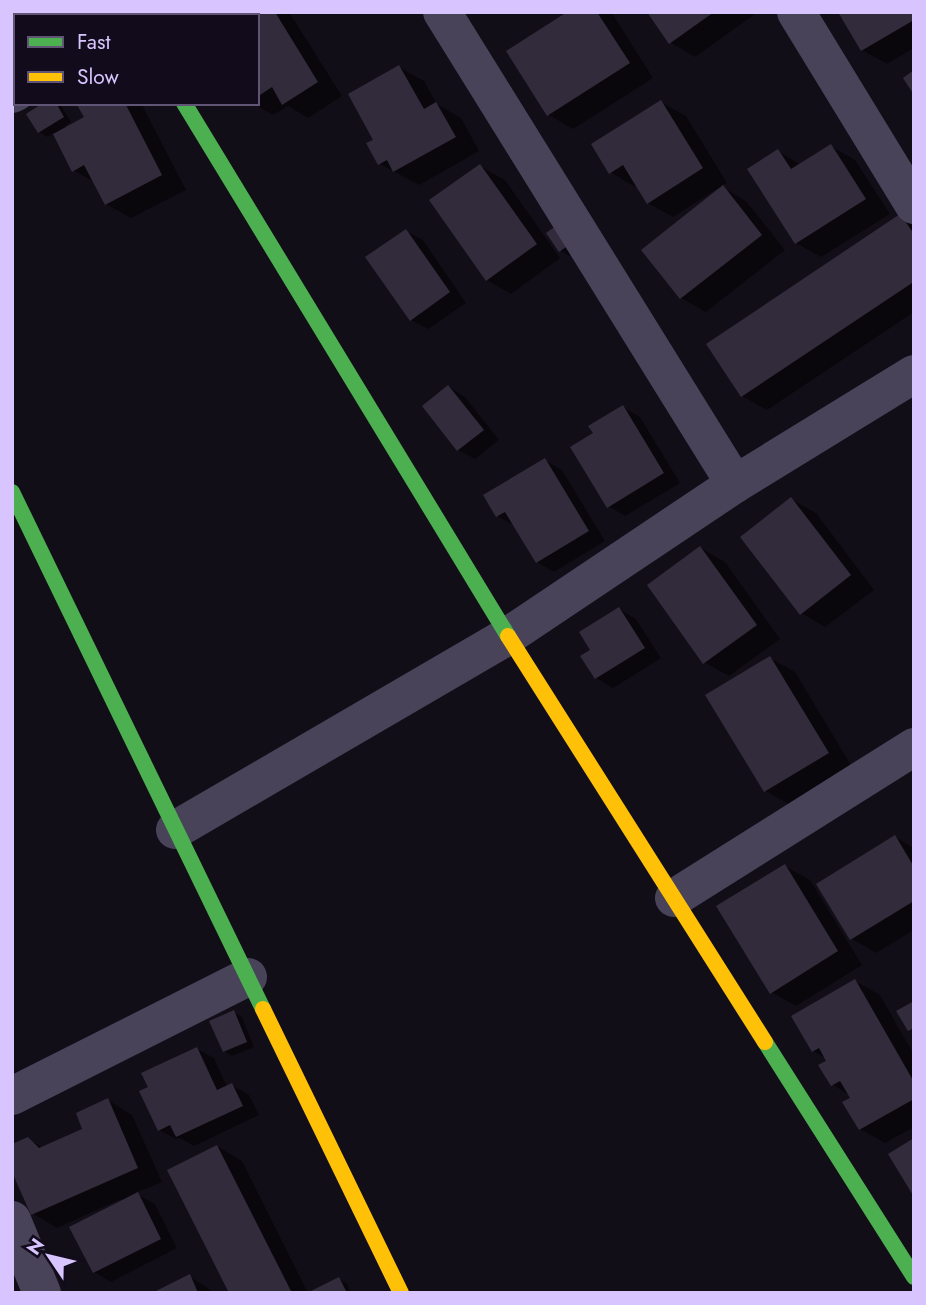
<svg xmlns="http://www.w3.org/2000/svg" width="926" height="1305" font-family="Jost,sans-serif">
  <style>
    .shadow { fill: #0007 }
    .building { fill: #312b3b }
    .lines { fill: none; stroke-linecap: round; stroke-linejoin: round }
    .street { stroke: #484359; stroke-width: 38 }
    .fast { stroke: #4caf50; stroke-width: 16 }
    .slow { stroke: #ffc107; stroke-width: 16 }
  </style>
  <rect width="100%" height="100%" fill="#120e18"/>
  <g class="shadow">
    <polygon points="12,12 54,12 56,16 16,16 16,57 12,60"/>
    <polygon points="213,12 289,12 342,96 308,118 288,106 273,115 252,103 257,103 257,16"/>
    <polygon points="570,12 609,12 613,15 653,78 573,129 549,115"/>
    <polygon points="649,12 758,12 695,57 671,43"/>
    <polygon points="914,12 914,48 887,64 862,50"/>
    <polygon points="399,67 424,81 437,104 461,118 479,151 419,185 380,164 375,140"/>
    <polygon points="661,102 686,116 727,183 721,186 747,202 785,250 706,312 681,298 719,191 717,189 673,217 648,203 637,185 635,187 610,172"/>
    <polygon points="47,103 60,104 71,122 65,126 66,129 86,118 85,103 141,103 186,190 131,218 106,204 96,183 73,170 54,133 47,137 39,132"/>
    <polygon points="831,146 855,160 890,214 821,257 796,243 778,151 801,165"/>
    <polygon points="480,166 505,180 560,258 511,294 487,280"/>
    <polygon points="901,216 914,224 914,312 767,410 742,396"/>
    <polygon points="406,231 423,240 466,303 428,329 411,320"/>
    <polygon points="549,234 587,242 569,256 561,251"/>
    <polygon points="449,387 465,397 499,440 475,459 458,450"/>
    <polygon points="623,407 640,417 680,483 625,516 608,506 595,434"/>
    <polygon points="545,460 562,470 605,541 554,572 537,562 515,526 497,516"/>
    <polygon points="791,499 816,513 874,590 825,627 801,613"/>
    <polygon points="701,548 725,562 780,639 729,676 704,662"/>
    <polygon points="619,609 636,619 661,658 613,688 596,678 593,650"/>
    <polygon points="770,658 795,672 852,767 790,805 766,791 708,696"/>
    <polygon points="895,837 914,848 914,930 876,953 852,939"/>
    <polygon points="785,866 810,880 862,965 796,1006 771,992"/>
    <polygon points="855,981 880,995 914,1055 914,1127 885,1143 860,1129 849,1095 832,1084 829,1062 827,1059 813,1051"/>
    <polygon points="234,1012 242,1017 254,1047 232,1056 224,1051"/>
    <polygon points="197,1049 214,1058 227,1087 232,1085 249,1095 259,1115 194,1146 180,1138 176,1139 159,1130 150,1088"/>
    <polygon points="108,1100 132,1115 162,1182 135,1193 155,1204 177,1248 111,1282 94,1272 122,1202 121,1199 57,1228 32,1213 28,1139 43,1148 85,1130"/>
    <polygon points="217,1146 242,1161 308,1293 231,1293"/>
    <polygon points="189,1276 215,1293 156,1293"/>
    <polygon points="339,1279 347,1284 351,1293 311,1293"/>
  </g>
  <g class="building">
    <polygon points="209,12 275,12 318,82 282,105 272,87 257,97 257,16 204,16"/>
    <polygon points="567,12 597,12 630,63 547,116 506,51"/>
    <polygon points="647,12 714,12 669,44"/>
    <polygon points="838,12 914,12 914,20 861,51"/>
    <polygon points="399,65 424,109 436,102 456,137 393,172 387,160 378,165 366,143 373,140 348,94"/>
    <polygon points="914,70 914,95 903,78"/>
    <polygon points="661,100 703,168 647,204 623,165 609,174 591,144"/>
    <polygon points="43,103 56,103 64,117 38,133 26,114"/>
    <polygon points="81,103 125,103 162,175 105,205 84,165 72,172 53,134 84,117 77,105"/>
    <polygon points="831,144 866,199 795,244 747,169 778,149 791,169"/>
    <polygon points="480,164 537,244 486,281 429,200"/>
    <polygon points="723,185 762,235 680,299 641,250"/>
    <polygon points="900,214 914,234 914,286 912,283 741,397 706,344"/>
    <polygon points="567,218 580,237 559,252 546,233"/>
    <polygon points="406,229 450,292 410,321 365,257"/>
    <polygon points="448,385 484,430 457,451 422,406"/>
    <polygon points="623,405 664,473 607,508 570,447 593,433 588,426"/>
    <polygon points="545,458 589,531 536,563 505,512 496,517 483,495"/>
    <polygon points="791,497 851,575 800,615 740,537"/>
    <polygon points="700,546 757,625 703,664 647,585"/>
    <polygon points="619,607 645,648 595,679 580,656 590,650 579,632"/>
    <polygon points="770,656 829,753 764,792 705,695"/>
    <polygon points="895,835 914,867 914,901 850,940 816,884"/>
    <polygon points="785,864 838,951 770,994 716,906"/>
    <polygon points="855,979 914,1082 914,1099 859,1130 842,1102 850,1098 840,1081 831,1086 818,1065 826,1061 819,1048 812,1052 791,1016"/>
    <polygon points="914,1001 914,1028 908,1031 896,1011"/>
    <polygon points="234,1010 247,1042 223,1052 209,1021"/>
    <polygon points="197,1047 217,1090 232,1083 243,1106 176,1137 170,1125 158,1131 139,1091 148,1087 141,1073"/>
    <polygon points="108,1098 138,1168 31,1215 12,1172 12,1144 28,1137 39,1148 82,1129 76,1113"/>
    <polygon points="914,1138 914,1197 888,1154"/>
    <polygon points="217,1145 292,1293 229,1293 167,1170"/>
    <polygon points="138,1192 161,1239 93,1273 69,1227"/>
    <polygon points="190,1274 198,1293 152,1293"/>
    <polygon points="339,1277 347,1293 307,1293"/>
  </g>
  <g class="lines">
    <g class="street">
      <polyline points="128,12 131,16"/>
      <polyline points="442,12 735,484"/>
      <polyline points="796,12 914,205"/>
      <polyline points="12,94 16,92"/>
      <polyline points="175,830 508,636 735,484 914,374"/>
      <polyline points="674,898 914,747"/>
      <polyline points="12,1096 248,977"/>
      <polyline points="12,1220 42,1293"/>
    </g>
    <g class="fast">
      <polyline points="184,103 508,636"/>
      <polyline points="12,492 263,1009"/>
      <polyline points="765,1042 914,1277"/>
    </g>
    <g class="slow">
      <polyline points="508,636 765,1042"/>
      <polyline points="263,1009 401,1293"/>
    </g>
  </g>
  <rect width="926" height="1305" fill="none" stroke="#d8c5ff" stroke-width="28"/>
  <rect x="14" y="14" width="245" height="91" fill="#110b1b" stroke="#615576" stroke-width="2"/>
  <rect x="28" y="37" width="35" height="10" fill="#4caf50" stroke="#615576" stroke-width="2"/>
  <text x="77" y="49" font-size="21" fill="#d8c5ff">Fast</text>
  <rect x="28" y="72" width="35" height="10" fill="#ffc107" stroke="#615576" stroke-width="2"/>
  <text x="77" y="84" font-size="21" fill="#d8c5ff">Slow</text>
  <g transform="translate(49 1256) rotate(305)" stroke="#110b1b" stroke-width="5" paint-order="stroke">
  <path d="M0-5L12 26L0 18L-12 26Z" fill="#d8c5ff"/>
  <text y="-10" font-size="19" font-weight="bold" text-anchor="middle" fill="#d8c5ff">N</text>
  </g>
</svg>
